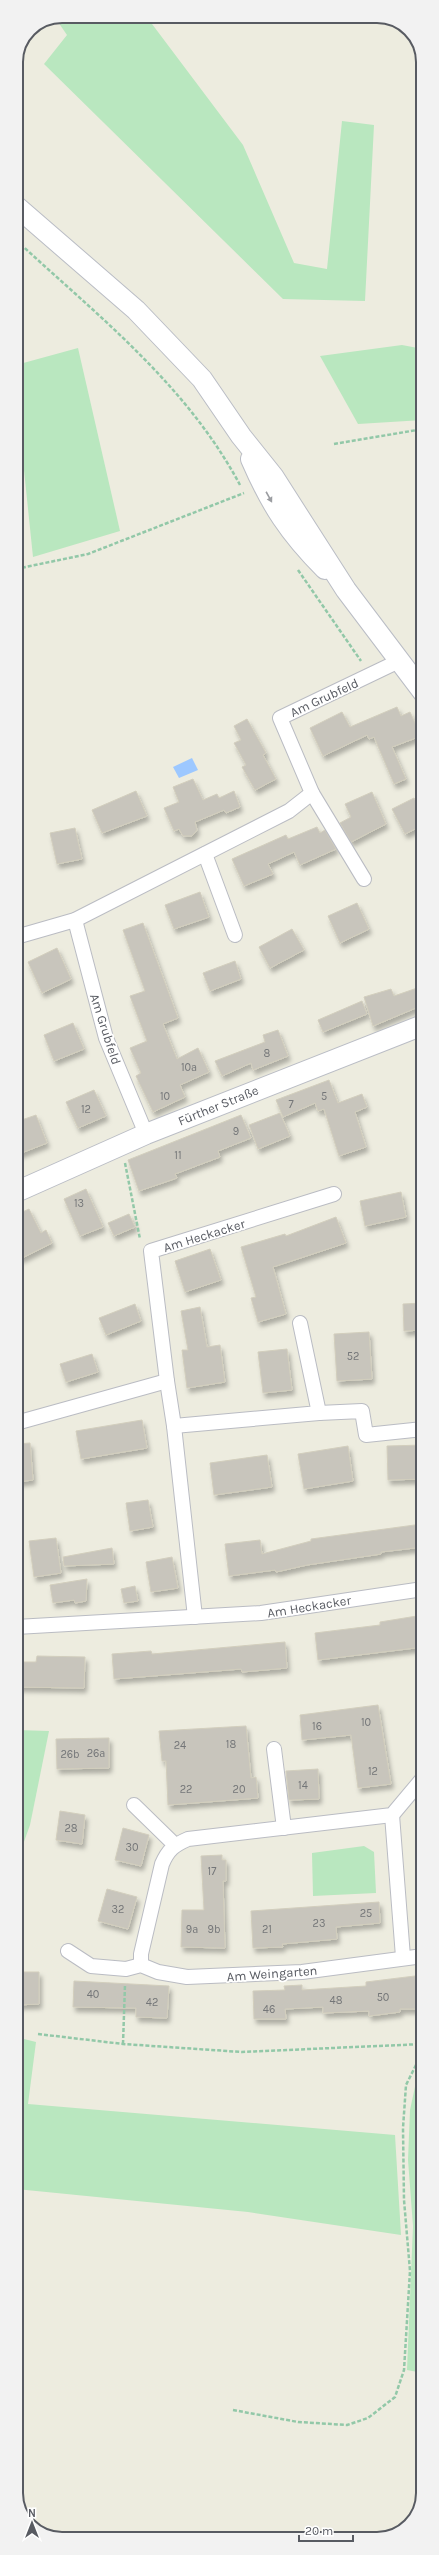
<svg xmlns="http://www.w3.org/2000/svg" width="439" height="2555" font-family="Karla,sans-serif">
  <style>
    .green { fill: #b9e7bf }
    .water { fill: #9dc8ff }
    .building { fill: #c8c5bc; stroke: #d2cebd; filter: url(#shadow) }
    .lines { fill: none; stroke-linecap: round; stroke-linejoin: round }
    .street-casing { stroke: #babcc3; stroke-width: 16 }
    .secondary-casing { stroke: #babdc5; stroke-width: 22 }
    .path { stroke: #92c8a8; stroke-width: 2.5; stroke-dasharray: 4 2; stroke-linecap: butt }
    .street { stroke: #fff; stroke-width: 14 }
    .secondary { stroke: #fff; stroke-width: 20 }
    .oneway { fill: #9b9da1 }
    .labels { text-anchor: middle; stroke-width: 3.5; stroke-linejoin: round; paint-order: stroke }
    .number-label { font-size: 11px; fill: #747678 }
    .street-label { font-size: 13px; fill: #585b62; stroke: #fff }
    .rim { fill: none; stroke: #585b62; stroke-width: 2 }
  </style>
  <defs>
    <filter id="shadow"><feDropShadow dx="2.5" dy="4.5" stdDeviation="2" flood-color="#0004"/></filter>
  </defs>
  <rect width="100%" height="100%" fill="#edecdf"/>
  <g class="green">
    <polygon points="62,16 146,16 243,145 294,263 327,269 342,121 374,125 365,301 283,299 44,64 67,35 56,19"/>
    <polygon points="402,345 423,349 423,420 358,424 320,356"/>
    <polygon points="78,348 120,531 33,557 16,393 16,365"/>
    <polygon points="16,1730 49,1731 30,1825 16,1864"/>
    <polygon points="364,1846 374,1852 376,1893 313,1896 312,1853"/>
    <polygon points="16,2037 36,2042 28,2104 395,2135 401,2235 248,2212 16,2189"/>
    <polygon points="423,2064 423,2373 407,2370 413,2226 408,2160 410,2110 419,2068"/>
  </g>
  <polygon class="water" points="192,758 198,770 179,778 173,767"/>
  <g class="building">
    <polygon points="397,707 401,716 410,712 421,736 392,747 406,779 394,784 374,737 369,739 367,735 323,756 310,728 342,712 350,727"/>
    <polygon points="247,719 266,753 263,755 276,779 255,790 242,767 246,765 234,743 241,740 234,726"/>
    <polygon points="193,779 203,800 217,794 219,798 234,791 240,807 226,813 224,810 195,822 197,830 192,836 183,836 179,829 174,831 164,808 179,802 173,787"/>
    <polygon points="136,791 147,816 102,833 92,810"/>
    <polygon points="372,792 386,824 351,842 340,823 351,817 345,804"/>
    <polygon points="414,798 423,815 423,825 405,834 392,809"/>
    <polygon points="317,827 320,833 325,830 336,849 300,865 294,852 268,864 273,874 244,886 232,859 286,835 288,839"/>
    <polygon points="75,828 82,859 57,864 50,833"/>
    <polygon points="200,892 209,917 174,929 165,905"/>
    <polygon points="357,903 369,929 340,943 328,916"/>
    <polygon points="143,923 178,1018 163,1024 177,1059 198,1048 209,1072 180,1085 185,1097 153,1112 136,1076 141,1073 130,1048 147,1041 130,996 145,991 123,930"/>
    <polygon points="292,929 304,950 270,968 259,947"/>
    <polygon points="57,948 71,979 42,993 28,962"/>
    <polygon points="235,961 241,979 210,991 203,973"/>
    <polygon points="423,986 423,1005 373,1026 364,997 391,989 394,996"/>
    <polygon points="362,1001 367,1014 323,1032 318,1020"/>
    <polygon points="73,1023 84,1049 54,1061 44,1035"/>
    <polygon points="278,1030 288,1056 253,1070 251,1063 222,1076 215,1061 265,1042 263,1035"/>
    <polygon points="329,1080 338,1103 362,1094 367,1107 355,1112 366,1147 339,1156 324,1109 318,1111 315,1103 283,1117 276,1100"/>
    <polygon points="94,1090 106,1116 78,1128 66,1102"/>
    <polygon points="280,1113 290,1136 258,1149 249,1125"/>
    <polygon points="36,1115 47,1143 16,1155 16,1122"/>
    <polygon points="241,1115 251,1138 218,1151 220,1157 175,1174 177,1178 139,1191 128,1160"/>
    <polygon points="86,1189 103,1227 80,1236 64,1199"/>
    <polygon points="401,1192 406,1217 365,1226 360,1201"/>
    <polygon points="29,1209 41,1233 46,1230 52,1243 20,1259 16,1251 16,1215"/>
    <polygon points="129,1214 135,1227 114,1236 108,1223"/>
    <polygon points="336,1217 346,1243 273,1267 286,1314 258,1322 251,1298 256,1297 241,1247 285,1234 286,1236"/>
    <polygon points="210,1249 221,1280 185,1292 175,1261"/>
    <polygon points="423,1303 423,1330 404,1331 403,1304"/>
    <polygon points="135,1304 141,1321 106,1335 99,1318"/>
    <polygon points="200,1307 207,1347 220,1345 225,1382 187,1388 182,1350 188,1350 181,1311"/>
    <polygon points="369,1332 372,1379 337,1381 334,1334"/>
    <polygon points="287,1349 292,1390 263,1393 258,1352"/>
    <polygon points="92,1354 98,1372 66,1382 60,1364"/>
    <polygon points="142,1420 147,1448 81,1459 76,1431"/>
    <polygon points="30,1443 33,1480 16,1482 16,1444"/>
    <polygon points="423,1445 423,1479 388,1480 387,1446"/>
    <polygon points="348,1446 353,1481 304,1489 298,1454"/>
    <polygon points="267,1455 272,1487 214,1495 210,1463"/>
    <polygon points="148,1500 153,1527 130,1531 126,1503"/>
    <polygon points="422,1524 423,1547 381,1552 381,1554 307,1565 276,1572 275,1570 229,1576 225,1544 260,1540 262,1554 311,1541 311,1539"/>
    <polygon points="56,1538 61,1573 34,1577 29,1541"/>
    <polygon points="112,1548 114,1564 64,1566 63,1557"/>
    <polygon points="172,1557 178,1588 151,1592 146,1562"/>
    <polygon points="87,1579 86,1601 75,1603 74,1600 53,1603 50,1585"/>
    <polygon points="135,1586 138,1601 124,1603 121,1589"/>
    <polygon points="423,1615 423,1647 318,1660 315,1633 380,1625 380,1622"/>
    <polygon points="285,1642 287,1668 242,1672 241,1669 114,1679 112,1654 151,1651 152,1654"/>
    <polygon points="37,1656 85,1657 84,1688 16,1687 16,1662 36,1662"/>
    <polygon points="378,1705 391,1784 358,1788 351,1735 302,1740 300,1715"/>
    <polygon points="246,1726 251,1778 256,1777 258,1798 168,1805 166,1761 162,1761 159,1731"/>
    <polygon points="109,1738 109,1768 57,1769 56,1739"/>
    <polygon points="318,1769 319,1799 289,1800 286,1771"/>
    <polygon points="60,1811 85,1815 82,1844 56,1840"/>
    <polygon points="123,1828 149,1835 141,1866 115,1860"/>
    <polygon points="222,1855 222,1860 226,1860 226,1881 223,1881 225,1948 181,1947 182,1910 204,1910 201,1856"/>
    <polygon points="107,1889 137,1897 128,1929 98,1921"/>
    <polygon points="379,1902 380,1923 336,1927 337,1939 282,1944 283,1947 253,1948 251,1911"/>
    <polygon points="16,1972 39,1972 39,2004 16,2005"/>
    <polygon points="423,1975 423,2009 400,2009 400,2012 369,2016 369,2011 323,2013 323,2007 285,2009 286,2019 254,2019 253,1991 285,1990 284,1986 302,1985 302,1990 366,1986 366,1982"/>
    <polygon points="74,1981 169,1986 167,2018 136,2017 136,2008 73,2007"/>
  </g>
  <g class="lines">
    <defs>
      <g id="street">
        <polyline points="312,793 364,879"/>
        <polyline points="205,854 235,935"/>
        <polyline points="75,920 106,1038 146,1134"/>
        <polyline points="16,937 75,920 289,811 312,793 280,718 399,661"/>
        <polyline points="319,1413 362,1411 366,1435 423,1429"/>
        <polyline points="16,1423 167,1381"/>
        <polyline points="174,1426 319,1413 300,1323"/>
        <polyline points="195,1617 174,1426 167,1381 151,1251 334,1194"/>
        <polyline points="16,1627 261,1613 423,1589"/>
        <polyline points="274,1749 284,1828"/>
        <polyline points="134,1805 175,1845"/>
        <polyline points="392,1815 403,1957"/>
        <polyline points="68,1951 91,1966 126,1969 141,1965 158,1972 187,1977 302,1972 423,1956"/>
        <path d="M141 1965V1954L162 1864C168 1850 174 1845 188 1839L392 1815 423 1778"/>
      </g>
      <g id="secondary">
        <polyline points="16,206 136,310 202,379 241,436 273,476 346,590 423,692"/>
        <path d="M251 459C271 505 289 533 325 569"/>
        <polyline points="16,1192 146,1134 423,1025"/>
      </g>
    </defs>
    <use href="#street" class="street-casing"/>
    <use href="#secondary" class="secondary-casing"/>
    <g class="path">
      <path d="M16 240C98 316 186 384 240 485"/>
      <polyline points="334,444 423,429"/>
      <polyline points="16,569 88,554 244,493"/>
      <polyline points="298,570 361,661"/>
      <polyline points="125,1163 140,1239"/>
      <polyline points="38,2034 123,2044 242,2052 423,2044"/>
      <polyline points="123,2044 125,1985"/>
      <polyline points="233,2410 298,2422 347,2425 368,2418 395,2397 404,2370 410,2271 404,2200 403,2128 406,2085 423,2051"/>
    </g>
    <use href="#street" class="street"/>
    <use href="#secondary" class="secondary"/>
  </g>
  <defs><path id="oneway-solid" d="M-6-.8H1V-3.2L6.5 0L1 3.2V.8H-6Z"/></defs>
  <use class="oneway" href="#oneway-solid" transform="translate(269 497) rotate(61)"/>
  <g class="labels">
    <g class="number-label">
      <text x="267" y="1057">8</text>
      <text x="189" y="1071">10a</text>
      <text x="165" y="1100">10</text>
      <text x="324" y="1100">5</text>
      <text x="291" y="1108">7</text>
      <text x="86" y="1113">12</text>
      <text x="236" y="1135">9</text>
      <text x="178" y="1159">11</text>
      <text x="79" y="1207">13</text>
      <text x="353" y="1360">52</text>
      <text x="366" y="1726">10</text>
      <text x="317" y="1730">16</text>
      <text x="231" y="1748">18</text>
      <text x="180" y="1749">24</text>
      <text x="96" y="1757">26a</text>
      <text x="70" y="1758">26b</text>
      <text x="373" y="1775">12</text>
      <text x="303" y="1789">14</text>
      <text x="186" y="1793">22</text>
      <text x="239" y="1793">20</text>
      <text x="71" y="1832">28</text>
      <text x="132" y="1851">30</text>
      <text x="212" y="1875">17</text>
      <text x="118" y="1913">32</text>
      <text x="366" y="1917">25</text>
      <text x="319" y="1927">23</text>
      <text x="192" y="1933">9a</text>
      <text x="214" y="1933">9b</text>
      <text x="267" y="1933">21</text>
      <text x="93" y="1998">40</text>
      <text x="383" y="2001">50</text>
      <text x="336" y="2004">48</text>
      <text x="152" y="2006">42</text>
      <text x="269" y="2013">46</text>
    </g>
    <g class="street-label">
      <text transform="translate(324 697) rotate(-25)" y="5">Am Grubfeld</text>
      <text transform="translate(106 1029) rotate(72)" y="5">Am Grubfeld</text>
      <text transform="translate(218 1105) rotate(-22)" y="5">Fürther Straße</text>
      <text transform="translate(204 1235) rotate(-17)" y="5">Am Heckacker</text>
      <text transform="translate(309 1606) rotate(-9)" y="5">Am Heckacker</text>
      <text transform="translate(272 1973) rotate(-4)" y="5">Am Weingarten</text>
    </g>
  </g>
  <path d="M0 0H439V2555H0ZM62 23H377A39 39 0 0 1 416 62V2493A39 39 0 0 1 377 2532H62A39 39 0 0 1 23 2493V62A39 39 0 0 1 62 23Z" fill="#f2f2f2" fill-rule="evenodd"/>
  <path class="rim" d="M62 23H377A39 39 0 0 1 416 62V2493A39 39 0 0 1 377 2532H62A39 39 0 0 1 23 2493V62A39 39 0 0 1 62 23Z"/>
  <g transform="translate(32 2523)" stroke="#ffffff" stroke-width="3" paint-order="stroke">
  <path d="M0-3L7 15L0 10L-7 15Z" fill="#585b62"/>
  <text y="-6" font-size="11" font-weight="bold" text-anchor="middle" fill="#585b62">N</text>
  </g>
  <path d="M299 2535v6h54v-6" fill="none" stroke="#585b62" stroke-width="2"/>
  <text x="305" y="2535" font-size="12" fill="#585b62" stroke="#ffffff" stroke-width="3" paint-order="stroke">20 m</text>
</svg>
